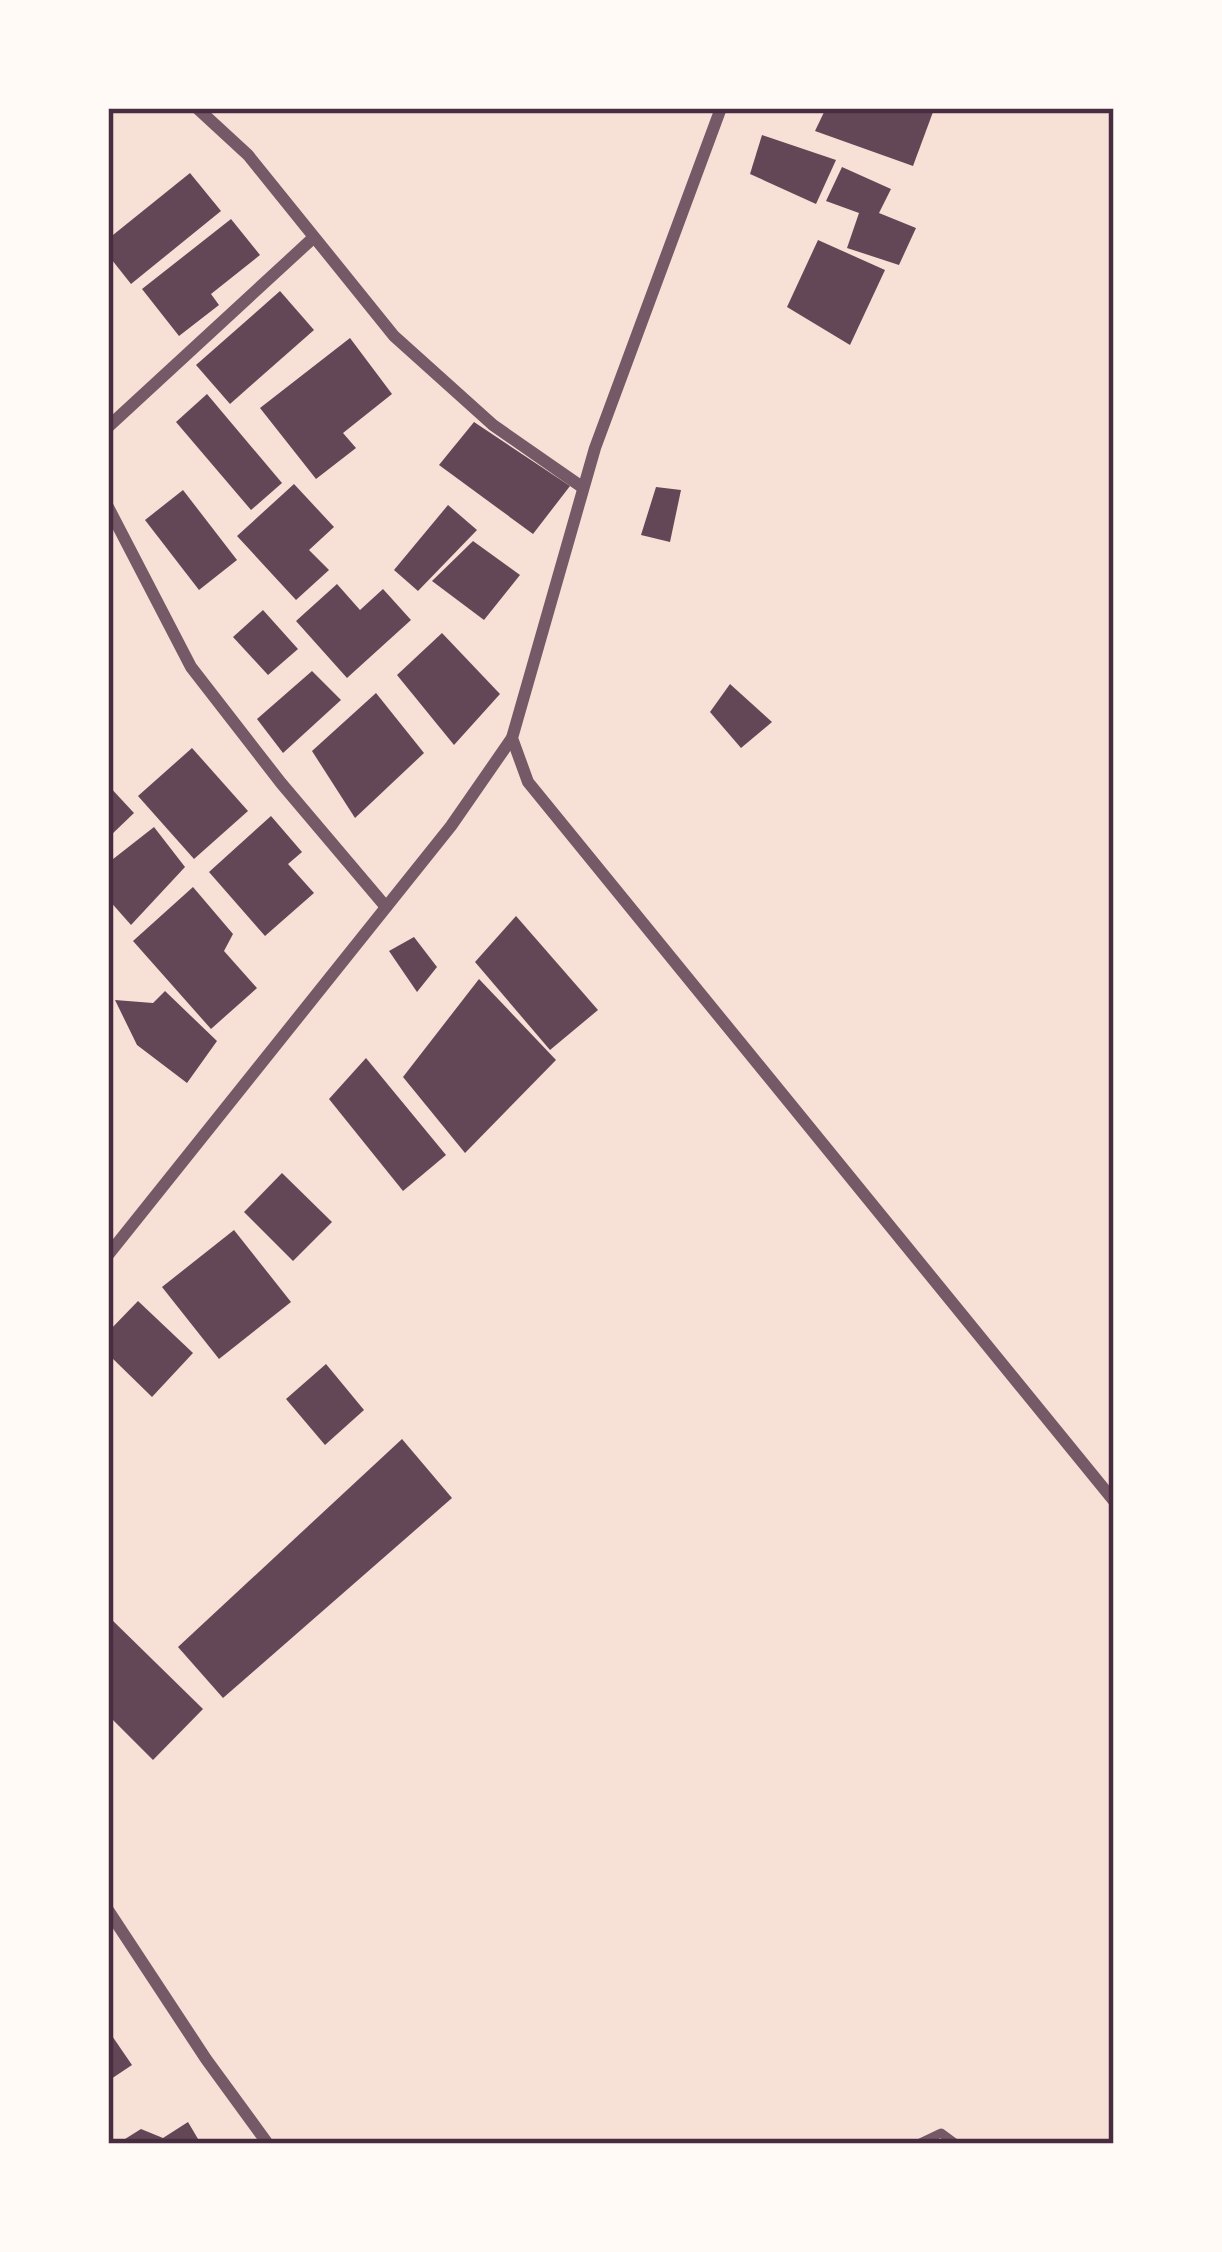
<svg xmlns="http://www.w3.org/2000/svg" width="1222" height="2252" font-family="'Space Grotesk',sans-serif">
  <style>
    .building { fill: #644757 }
    .lines { fill: none; stroke-linecap: round; stroke-linejoin: round }
    .service { stroke: #755966; stroke-width: 9 }
    .minor { stroke: #755966; stroke-width: 12 }
    .neatline { fill: none; stroke: #4a2c40; stroke-width: 4.5 }
  </style>
  <rect width="100%" height="100%" fill="#f7e1d7"/>
  <g class="building">
    <polygon points="826,108 921,108 933,112 913,166 815,131"/>
    <polygon points="762,135 836,160 816,204 750,174"/>
    <polygon points="842,167 891,189 879,213 916,228 899,265 847,248 859,213 826,201"/>
    <polygon points="190,173 221,211 131,284 108,255 108,239"/>
    <polygon points="231,219 260,255 211,294 219,305 179,336 142,289"/>
    <polygon points="818,240 885,270 850,345 787,307"/>
    <polygon points="280,291 314,330 230,404 196,365"/>
    <polygon points="350,338 392,394 343,433 356,448 316,479 260,408"/>
    <polygon points="207,394 282,483 251,510 176,422"/>
    <polygon points="474,422 570,486 533,534 439,465"/>
    <polygon points="294,484 334,527 309,550 329,570 296,600 237,536"/>
    <polygon points="656,487 681,490 670,542 641,535"/>
    <polygon points="183,490 237,560 199,590 145,520"/>
    <polygon points="448,505 477,530 418,591 394,570"/>
    <polygon points="473,541 520,575 484,620 432,581"/>
    <polygon points="337,584 360,610 383,589 411,620 347,678 296,621"/>
    <polygon points="263,610 298,649 268,675 233,637"/>
    <polygon points="442,633 500,694 454,745 397,675"/>
    <polygon points="312,671 341,700 283,753 257,719"/>
    <polygon points="730,684 772,722 741,748 710,712"/>
    <polygon points="376,693 424,753 355,818 312,751"/>
    <polygon points="192,748 248,811 194,859 138,796"/>
    <polygon points="108,785 134,813 108,838"/>
    <polygon points="271,816 302,852 288,864 314,893 265,936 209,872"/>
    <polygon points="154,827 185,867 131,925 108,899 108,863"/>
    <polygon points="193,887 233,934 224,951 257,988 211,1029 133,941"/>
    <polygon points="516,916 598,1010 550,1050 475,962"/>
    <polygon points="414,937 437,967 417,992 389,951"/>
    <polygon points="479,979 556,1060 465,1153 403,1077"/>
    <polygon points="165,991 217,1041 187,1083 137,1045 115,1000 153,1003"/>
    <polygon points="366,1058 446,1155 403,1191 329,1099"/>
    <polygon points="282,1173 332,1222 293,1261 244,1212"/>
    <polygon points="234,1230 291,1302 219,1359 162,1287"/>
    <polygon points="138,1301 193,1353 152,1397 108,1354 108,1332"/>
    <polygon points="326,1364 364,1410 325,1445 286,1399"/>
    <polygon points="402,1439 452,1498 223,1698 178,1647"/>
    <polygon points="108,1616 203,1709 153,1760 108,1715"/>
    <polygon points="108,2030 132,2065 108,2081"/>
    <polygon points="188,2122 201,2144 117,2144 141,2129 163,2138"/>
  </g>
  <g class="lines">
    <polyline class="service" points="918,2144 941,2133 956,2144"/>
    <g class="minor">
      <polyline points="197,108 248,155 394,336 493,425 582,487"/>
      <polyline points="721,108 595,448 512,738 528,782 1114,1501"/>
      <polyline points="108,427 312,239"/>
      <polyline points="108,507 191,667 281,783 386,907"/>
      <polyline points="108,1255 451,826 512,738"/>
      <polyline points="108,1910 206,2059 268,2144"/>
    </g>
  </g>
  <rect width="1222" height="2252" fill="none" stroke="#fffaf5" stroke-width="222"/>
  <rect x="111" y="111" width="1000" height="2030" class="neatline"/>
</svg>
